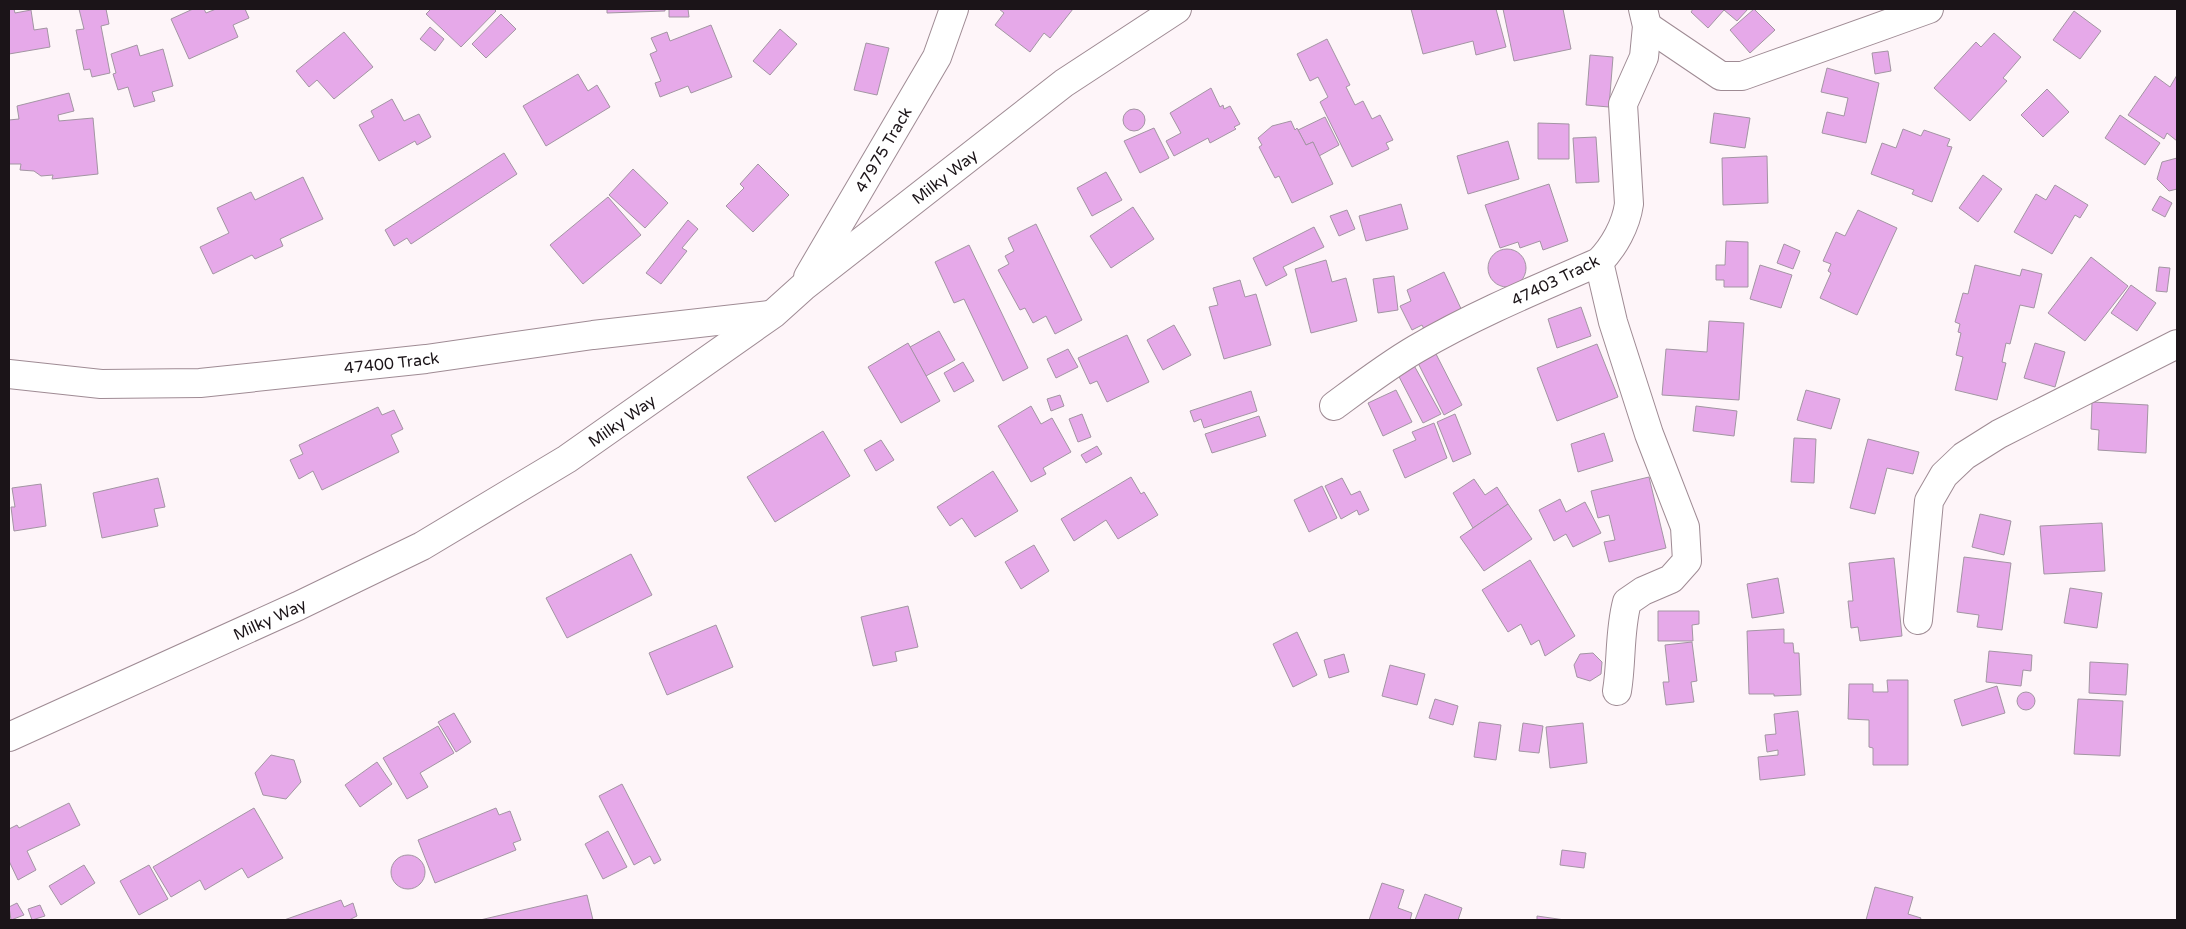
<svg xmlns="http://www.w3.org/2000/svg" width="2186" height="929" font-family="'Varela Round',sans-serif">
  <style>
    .building { fill: #e6a9e9; stroke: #a395a3 }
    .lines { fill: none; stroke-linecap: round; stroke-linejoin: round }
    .minor-casing { stroke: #9f8b94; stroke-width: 30 }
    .minor { stroke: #fff; stroke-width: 28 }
    .labels { text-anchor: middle; stroke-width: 4; stroke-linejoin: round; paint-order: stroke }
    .street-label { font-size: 16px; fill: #1b1418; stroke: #fff }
  </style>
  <rect width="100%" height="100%" fill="#fef5f9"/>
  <g class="building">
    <polygon points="9,9 14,9 15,13 31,10 34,30 47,28 50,47 9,54"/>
    <polygon points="79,9 106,9 109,24 101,26 110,73 92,77 90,69 84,70 76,30 84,29"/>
    <polygon points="193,9 204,9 206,13 216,9 245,9 249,18 233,25 238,37 189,59 171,19"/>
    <polygon points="431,9 494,9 496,11 461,47 426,14"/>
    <polygon points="607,9 665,9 665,11 607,13"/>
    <polygon points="669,9 688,9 689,17 669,17"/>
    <polygon points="999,9 1073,9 1050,38 1044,33 1030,52 995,25 1004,13"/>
    <polygon points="1411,9 1496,9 1506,47 1476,55 1473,41 1423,54"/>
    <polygon points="1503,9 1563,9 1571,49 1514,61"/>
    <polygon points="1693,9 1748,9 1737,21 1724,10 1708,28 1691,12"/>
    <polygon points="1754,9 1775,30 1750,53 1730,30"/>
    <polygon points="2074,11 2101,31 2080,59 2053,40"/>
    <polygon points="501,14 516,29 486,58 472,44"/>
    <polygon points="711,25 732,77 691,93 688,86 660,97 655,83 661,81 650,54 657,51 651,38 667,32 670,41"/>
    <polygon points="430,27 444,39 435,51 420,39"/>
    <polygon points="780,29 797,44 770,75 753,61"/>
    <polygon points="344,32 373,67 334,99 317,80 309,87 296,71"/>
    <polygon points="1994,33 2021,57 2003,78 2007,81 1970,121 1934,88 1976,42 1981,47"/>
    <polygon points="1327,39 1350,85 1346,87 1355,105 1363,101 1372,119 1380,115 1393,140 1386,143 1389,149 1352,167 1320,102 1328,97 1318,77 1310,81 1297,54"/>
    <polygon points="866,43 889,48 877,95 854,90"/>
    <polygon points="137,45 140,56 163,49 173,86 152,92 155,101 134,107 128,87 118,90 113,74 116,73 111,54"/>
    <polygon points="1888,51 1891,71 1875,74 1872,53"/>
    <polygon points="1590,55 1613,57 1609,107 1586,105"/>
    <polygon points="1827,68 1879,83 1866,143 1822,133 1827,112 1844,116 1848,98 1821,92"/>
    <polygon points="578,74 588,91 597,85 610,107 546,146 523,106"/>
    <polygon points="2177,75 2177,141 2167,133 2164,139 2128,115 2155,76 2170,87"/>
    <polygon points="1211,88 1220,107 1223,105 1224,109 1230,106 1240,124 1234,127 1236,129 1210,143 1208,138 1174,156 1166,141 1181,133 1170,113"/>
    <polygon points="2047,89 2069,112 2043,137 2021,115"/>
    <polygon points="69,93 74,111 58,115 59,121 93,118 98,174 52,179 53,175 41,176 34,171 20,170 21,164 9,164 9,120 19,119 17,106"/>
    <polygon points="392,99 404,121 419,114 431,137 417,145 415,141 379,161 359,125 374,117 371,111"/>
    <circle cx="1134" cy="120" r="11"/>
    <polygon points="1714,113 1750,118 1745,148 1710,143"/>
    <polygon points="2120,115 2160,143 2145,165 2105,138"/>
    <polygon points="1325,117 1339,145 1319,156 1313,142 1306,145 1298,130"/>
    <polygon points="1291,121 1295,130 1297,128 1306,145 1313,142 1333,184 1292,203 1279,176 1275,178 1259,147 1262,145 1258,138 1272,126"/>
    <polygon points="1538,123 1569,124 1569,159 1538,159"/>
    <polygon points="1154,128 1169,158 1140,173 1124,141"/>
    <polygon points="1903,129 1921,136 1924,130 1950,139 1947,146 1952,147 1932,202 1912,194 1914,190 1871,174 1882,143 1896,148"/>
    <polygon points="1596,137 1599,182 1576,183 1573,138"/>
    <polygon points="1508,141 1519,179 1468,194 1457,156"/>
    <polygon points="504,153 517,174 411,244 407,238 394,246 385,230"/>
    <polygon points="1767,156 1768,203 1723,205 1722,158"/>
    <polygon points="2177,158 2177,189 2169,191 2157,179 2162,162"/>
    <polygon points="758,164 789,195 753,232 726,206 744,188 740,184"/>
    <polygon points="633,169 668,203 645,228 609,195"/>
    <polygon points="1106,172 1122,200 1092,216 1077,188"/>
    <polygon points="1983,175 2002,189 1978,222 1959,208"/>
    <polygon points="303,177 323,219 280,239 283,246 255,259 252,255 213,274 200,247 229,233 217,208 251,192 255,200"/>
    <polygon points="1549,184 1568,241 1543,250 1540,241 1520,248 1518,242 1500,248 1485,205"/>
    <polygon points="2055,185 2088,205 2080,218 2075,215 2052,254 2014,232 2036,194 2046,200"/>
    <polygon points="2160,196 2172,203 2165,217 2152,210"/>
    <polygon points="608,197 641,235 583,284 550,245"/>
    <polygon points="1401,204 1408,229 1366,241 1359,216"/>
    <polygon points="1133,207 1154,239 1111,268 1090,236"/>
    <polygon points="1347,210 1355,229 1339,236 1330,216"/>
    <polygon points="1858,210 1897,228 1857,315 1820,298 1831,273 1828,271 1831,264 1823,261 1836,232 1845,236"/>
    <polygon points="688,220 698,229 682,248 687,251 661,284 646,273"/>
    <polygon points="1036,224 1082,320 1055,334 1046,316 1033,323 1025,308 1020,310 998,270 1009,264 1005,256 1014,251 1008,238"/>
    <polygon points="1314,227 1324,247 1283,267 1287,275 1266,286 1253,258"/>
    <polygon points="1726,241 1748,242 1748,287 1724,287 1724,280 1716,280 1716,265 1725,265"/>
    <polygon points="1784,244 1800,251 1793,269 1777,263"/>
    <polygon points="969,245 1028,368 1003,381 964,299 954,303 935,262"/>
    <circle cx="1507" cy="268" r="19"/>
    <polygon points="2091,257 2128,286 2085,341 2048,313"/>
    <polygon points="1326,260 1332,282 1346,278 1357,321 1311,333 1295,269"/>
    <polygon points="1760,265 1792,275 1781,308 1750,299"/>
    <polygon points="1975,265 2020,276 2022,269 2042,274 2034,308 2020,305 2010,344 2006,343 2002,362 2006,363 1997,400 1955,390 1963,357 1956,355 1961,333 1958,332 1960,324 1955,322 1963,293 1968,294"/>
    <polygon points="2159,267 2170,268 2167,292 2156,291"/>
    <polygon points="1444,272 1463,313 1425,331 1422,325 1412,330 1400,306 1411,301 1407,290"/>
    <polygon points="1394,276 1398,310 1378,313 1373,279"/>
    <polygon points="1240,280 1245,297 1256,294 1271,345 1224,359 1209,307 1218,305 1213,288"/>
    <polygon points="2131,285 2156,303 2137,331 2111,313"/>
    <polygon points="1581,307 1591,336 1557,348 1548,319"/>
    <polygon points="1709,321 1744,323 1739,400 1662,395 1666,349 1707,352"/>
    <polygon points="1174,325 1191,355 1163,370 1147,340"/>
    <polygon points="939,331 955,360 926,376 910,347"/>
    <polygon points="1127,335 1149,382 1107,402 1097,381 1090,384 1078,358"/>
    <polygon points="908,343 940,401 901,423 868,367"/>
    <polygon points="2035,343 2065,352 2055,387 2024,378"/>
    <polygon points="1597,344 1618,397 1557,421 1537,368"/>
    <polygon points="1068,349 1078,367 1056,378 1047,359"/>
    <polygon points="1435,352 1462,405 1444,415 1417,361"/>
    <polygon points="1411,360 1441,414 1423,423 1395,369"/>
    <polygon points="963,362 974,381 954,392 944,373"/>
    <polygon points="1396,390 1412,422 1383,436 1368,403"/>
    <polygon points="1806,390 1840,399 1831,429 1797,420"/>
    <polygon points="1251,391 1257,411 1204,428 1201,419 1194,422 1190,411"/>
    <polygon points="1060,395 1064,406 1051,411 1047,399"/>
    <polygon points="2092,402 2148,405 2146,453 2098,450 2099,430 2091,429"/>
    <polygon points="1031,406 1041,424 1052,418 1071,452 1043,468 1046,474 1031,482 998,426"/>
    <polygon points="1696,406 1737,411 1734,436 1693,431"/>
    <polygon points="378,407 382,415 394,410 403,429 391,435 399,452 322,490 313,471 299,479 290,460 303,454 299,445"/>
    <polygon points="1082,414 1091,437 1078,442 1069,419"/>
    <polygon points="1455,414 1471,454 1453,462 1437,422"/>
    <polygon points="1259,416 1266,436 1212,453 1205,434"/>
    <polygon points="1434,423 1447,458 1405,478 1393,450 1416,440 1412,432"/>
    <polygon points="823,431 850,476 775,522 747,477"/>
    <polygon points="1604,433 1613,461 1578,472 1571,444"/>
    <polygon points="1794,438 1816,439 1814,483 1791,482"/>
    <polygon points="1868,439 1919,452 1913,474 1887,468 1875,514 1850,508"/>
    <polygon points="881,440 894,460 876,471 864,450"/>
    <polygon points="1097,446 1102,454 1086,463 1081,455"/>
    <polygon points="993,471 1018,511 975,537 962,518 950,526 937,507"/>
    <polygon points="1131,477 1141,494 1144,492 1158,515 1118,539 1106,520 1074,541 1061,519"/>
    <polygon points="1649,477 1666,548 1609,562 1604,542 1615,540 1609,515 1598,518 1591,491"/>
    <polygon points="158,478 165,507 154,509 158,526 102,538 93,493"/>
    <polygon points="1342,478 1351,495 1360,491 1369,510 1359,515 1357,510 1341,519 1325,486"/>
    <polygon points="1474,479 1485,495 1497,487 1508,504 1473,528 1453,493"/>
    <polygon points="41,484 46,526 14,531 11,507 15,507 12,488"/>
    <polygon points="1322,486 1337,518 1309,532 1294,500"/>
    <polygon points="1560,499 1566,512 1585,502 1601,533 1573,547 1566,534 1554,541 1539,510"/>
    <polygon points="1508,504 1532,539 1484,571 1460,537"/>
    <polygon points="1980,514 2011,521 2004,555 1972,547"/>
    <polygon points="2102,523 2105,571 2044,574 2040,526"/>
    <polygon points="1034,545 1049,571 1021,589 1005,562"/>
    <polygon points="631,554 652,595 567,638 546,598"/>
    <polygon points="1964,557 2011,563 2002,630 1977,627 1979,615 1957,612"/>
    <polygon points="1894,558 1902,636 1860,641 1858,627 1851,628 1848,601 1853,601 1849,563"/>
    <polygon points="1530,560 1575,636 1545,656 1539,640 1531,645 1521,624 1508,632 1482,590"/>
    <polygon points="1778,578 1784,613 1752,618 1747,584"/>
    <polygon points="2070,588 2102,593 2097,628 2064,623"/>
    <polygon points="908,606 918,647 895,652 897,661 873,666 861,617"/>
    <polygon points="1658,611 1699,611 1699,624 1692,625 1693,641 1658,641"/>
    <polygon points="716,625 733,667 667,695 649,653"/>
    <polygon points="1784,629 1784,643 1793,643 1794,653 1799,653 1801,695 1774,696 1774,694 1749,694 1747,631"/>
    <polygon points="1297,632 1317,675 1293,687 1273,644"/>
    <polygon points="1692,642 1697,681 1691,682 1694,702 1666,705 1663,682 1669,682 1665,645"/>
    <polygon points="1989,651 2032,655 2031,671 2023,670 2021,686 1986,682"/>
    <polygon points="1593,653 1602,662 1601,674 1590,681 1577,677 1574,665 1580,654"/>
    <polygon points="1344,654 1349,672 1329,678 1324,660"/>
    <polygon points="2090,662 2128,664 2126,695 2089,693"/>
    <polygon points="1390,665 1425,674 1417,705 1382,696"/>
    <polygon points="1887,680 1908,680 1908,765 1873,765 1873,748 1869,747 1869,720 1848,719 1849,684 1873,684 1873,692 1888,692"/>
    <polygon points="1997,686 2005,713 1962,726 1954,700"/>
    <circle cx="2026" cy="701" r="9"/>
    <polygon points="1435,699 1458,706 1453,725 1429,718"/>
    <polygon points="2078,699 2123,701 2120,756 2074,754"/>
    <polygon points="1798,711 1805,775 1760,780 1758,757 1778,755 1778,750 1767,752 1765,735 1776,734 1774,714"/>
    <polygon points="454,713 471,742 456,752 438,722"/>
    <polygon points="1479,722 1501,725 1496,760 1474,757"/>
    <polygon points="1523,723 1543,726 1539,753 1519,751"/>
    <polygon points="1583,723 1587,763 1550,768 1546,727"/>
    <polygon points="438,726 454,753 420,773 428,787 407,799 383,758"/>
    <polygon points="271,755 294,760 301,782 286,799 263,795 255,773"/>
    <polygon points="377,762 392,784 360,807 345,785"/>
    <polygon points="622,784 661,860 654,864 650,856 634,865 599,796"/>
    <polygon points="69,803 80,825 27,851 36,870 18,880 9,861 9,829 17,825 19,828"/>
    <polygon points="254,808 283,858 248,878 242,868 205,890 200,880 171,897 153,867"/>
    <polygon points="496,808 499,815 510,811 521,840 513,843 516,850 435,883 418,840"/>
    <polygon points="608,831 627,867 603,879 585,844"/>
    <polygon points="1562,850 1586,853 1584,868 1560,865"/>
    <circle cx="408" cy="872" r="17"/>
    <polygon points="84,865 95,883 61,905 49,886"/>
    <polygon points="149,865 168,899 139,915 120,881"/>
    <polygon points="1382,883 1404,890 1398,908 1412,913 1410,920 1369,920"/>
    <polygon points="1875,887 1913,897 1908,914 1921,918 1920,920 1866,920"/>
    <polygon points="1425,894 1462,908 1458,920 1415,920"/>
    <polygon points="587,895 593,920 480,920"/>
    <polygon points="341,900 344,907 353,903 357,916 349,920 284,920"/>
    <polygon points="17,903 24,915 11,920 9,907"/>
    <polygon points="40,905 45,916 32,920 28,909"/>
    <polygon points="1537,916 1565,920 1537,920"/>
  </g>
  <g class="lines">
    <defs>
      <g id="minor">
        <polyline points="1647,26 1721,76 1742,76 1929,9"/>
        <path d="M1599 262 1613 322 1649 434 1685 527 1687 561 1671 579 1643 591 1627 602C1619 632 1622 661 1617 691"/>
        <path id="s1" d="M808 277 937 57 954 9"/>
        <path id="s2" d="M9 374 101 384 200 383 426 359 593 335 769 315"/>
        <path d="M1334 406C1361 386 1387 366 1416 349 1474 315 1537 289 1599 262 1614 247 1626 225 1629 204L1623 104 1644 57 1647 26 1643 9"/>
        <polyline points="1918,620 1929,501 1944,475 1964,456 1999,434 2177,344"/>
        <path id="s3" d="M9 737 298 606 422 546 567 459 773 314 803 287 1064 83 1177 9"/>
      </g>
    </defs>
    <use href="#minor" class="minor-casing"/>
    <use href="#minor" class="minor"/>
  </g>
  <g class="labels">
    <g class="street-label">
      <text dy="6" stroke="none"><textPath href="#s1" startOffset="148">47975 Track</textPath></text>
      <text dy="6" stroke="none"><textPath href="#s3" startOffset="1096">Milky Way</textPath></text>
      <text transform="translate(1555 280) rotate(-26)" y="6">47403 Track</text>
      <text dy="6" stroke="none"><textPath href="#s2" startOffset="384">47400 Track</textPath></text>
      <text dy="6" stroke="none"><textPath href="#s3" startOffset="691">Milky Way</textPath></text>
      <text dy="6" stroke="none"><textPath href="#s3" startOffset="286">Milky Way</textPath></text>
    </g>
  </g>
  <rect width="2186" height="929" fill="none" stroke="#1b1418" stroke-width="20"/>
</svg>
